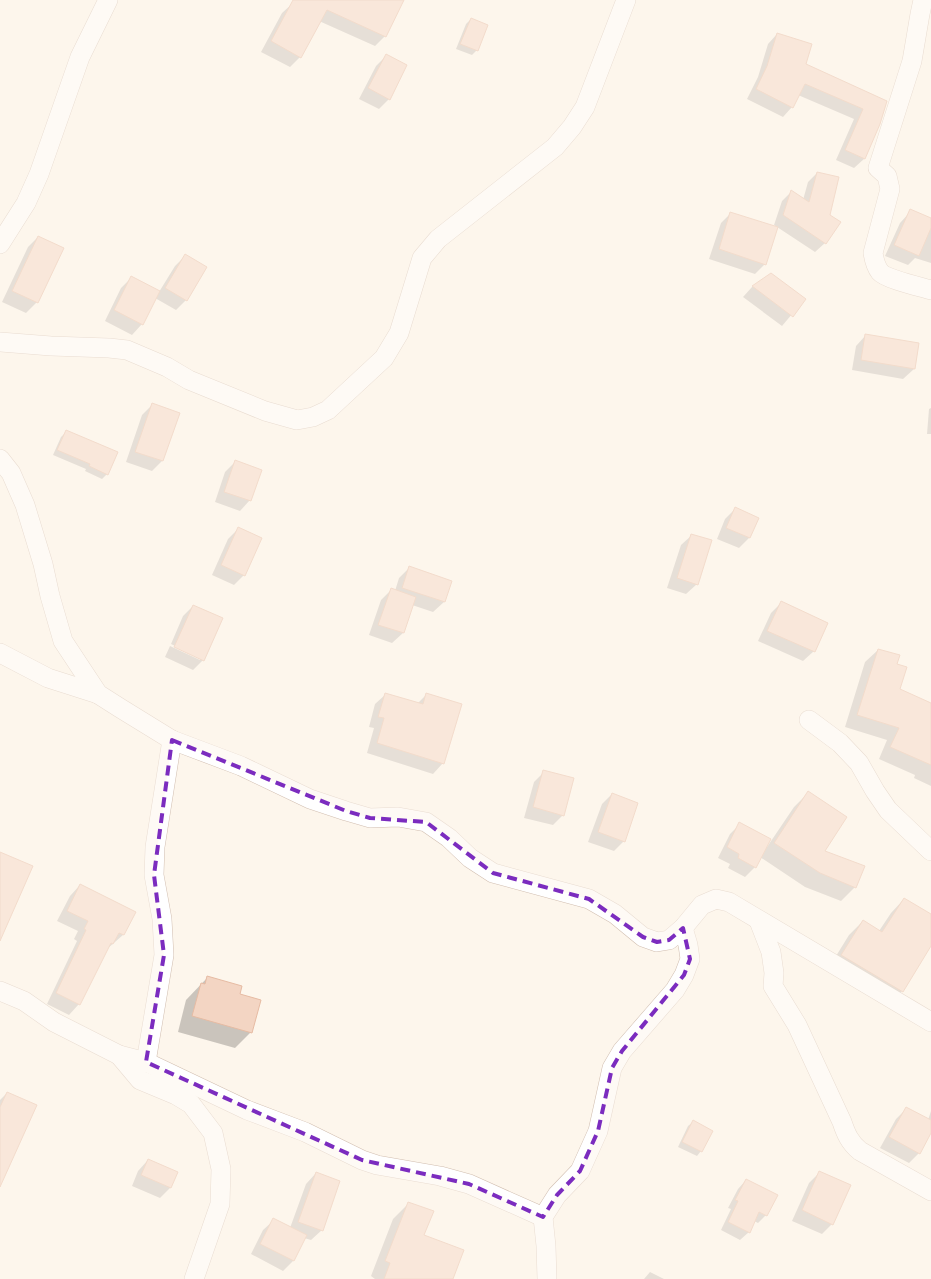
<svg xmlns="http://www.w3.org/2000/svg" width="931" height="1279" font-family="'Source Sans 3',sans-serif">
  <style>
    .shadow { fill: #0003 }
    .building { fill: #f3d5c3; stroke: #e6bba3 }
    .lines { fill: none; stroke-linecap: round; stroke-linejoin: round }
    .street-casing { stroke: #d1beb0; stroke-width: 20 }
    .street { stroke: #fff; stroke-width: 19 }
    .marked { fill: none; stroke: #7b2cbf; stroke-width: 4; stroke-dasharray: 10 6; stroke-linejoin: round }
  </style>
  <rect width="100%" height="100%" fill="#fdf6ec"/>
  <g class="shadow">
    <polygon points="328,0 403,0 385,36 375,46 319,21 300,57 290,67 261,52 282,13 293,3"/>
    <polygon points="471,19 477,50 472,55 456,49 466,24"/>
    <polygon points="777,34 804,65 856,87 879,123 864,159 854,168 836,160 854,119 798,95 792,107 783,117 747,99 758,77 768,44"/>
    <polygon points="386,56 389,99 379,109 359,99 376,66"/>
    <polygon points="817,173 828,215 825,243 815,252 774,225 782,201 791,192 803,200 808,182"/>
    <polygon points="910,212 931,219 931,263 915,258 908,265 885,256 900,223"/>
    <polygon points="731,213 765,264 755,274 709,259 721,223"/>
    <polygon points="38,237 62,248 36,303 26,313 2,302 28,247"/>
    <polygon points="185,256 186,300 176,310 155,298 142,324 132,335 105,321 121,288 131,278 159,292 175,266"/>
    <polygon points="771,274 804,300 782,326 743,297 752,287"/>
    <polygon points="866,335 914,369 903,379 852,370 856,346"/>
    <polygon points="152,405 162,461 152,471 126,462 142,415"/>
    <polygon points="931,408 931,434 927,434 929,409"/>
    <polygon points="66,432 107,474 102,479 85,471 86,469 53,455 61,437"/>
    <polygon points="235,462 250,500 240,511 215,502 225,472"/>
    <polygon points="735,509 757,518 749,538 739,548 717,539 725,519"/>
    <polygon points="238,529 244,575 234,585 212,575 228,539"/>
    <polygon points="692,535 697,584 686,594 667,588 681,545"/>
    <polygon points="409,568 450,582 444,602 433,612 412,605 403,633 392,643 369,635 381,600 391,590 395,591 399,578"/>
    <polygon points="781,603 814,651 803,661 758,641 771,613"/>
    <polygon points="193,606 203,660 193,670 165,657 170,646 200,660 200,658 171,644 183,616"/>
    <polygon points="878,650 896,664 898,689 931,704 931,786 914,778 915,775 879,759 887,740 845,727 865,662"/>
    <polygon points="386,694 418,703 426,695 443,763 433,774 367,753 374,728 369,727 375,704"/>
    <polygon points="544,772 563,815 553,825 524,818 534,782"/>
    <polygon points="808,793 823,851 855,887 841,901 805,887 760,857 755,867 745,877 728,868 730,864 718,858 730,834 740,824 767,847 794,807"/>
    <polygon points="612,794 624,841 614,851 588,842 602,804"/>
    <polygon points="80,885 123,935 107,949 79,1004 69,1015 47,1004 77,941 74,939 78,931 57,921 70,896"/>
    <polygon points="904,899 931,916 931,944 902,991 888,1005 828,969 849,935 863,921 879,931 891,913"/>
    <polygon points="208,977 238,995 251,1032 235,1048 178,1032 186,1000"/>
    <polygon points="7,1093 0,1169 0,1100"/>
    <polygon points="906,1109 928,1120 931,1111 931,1130 919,1153 909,1163 880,1148 896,1119"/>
    <polygon points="693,1122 701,1151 697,1156 678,1147 688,1126"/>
    <polygon points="148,1160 176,1173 170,1188 160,1198 132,1186 138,1171"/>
    <polygon points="316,1173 322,1230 311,1240 304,1238 293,1261 283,1271 251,1254 263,1230 274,1220 290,1228 306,1184"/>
    <polygon points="819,1173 832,1224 822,1234 792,1221 809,1183"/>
    <polygon points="746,1180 766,1215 758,1223 754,1221 749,1232 740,1240 721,1230 731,1209 728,1208 738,1189"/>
    <polygon points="409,1203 423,1236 453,1279 375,1279 371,1276 393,1219"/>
    <polygon points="650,1272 664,1279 644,1279"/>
  </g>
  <g class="building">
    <polygon points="293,0 404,0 386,37 327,10 301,58 271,41"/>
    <polygon points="471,18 488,25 478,51 460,44"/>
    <polygon points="777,33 812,44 806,64 887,101 880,124 865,159 845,150 863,109 805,84 793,108 756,89 767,66"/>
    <polygon points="386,54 407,65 390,100 368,88"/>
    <polygon points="817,172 839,177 830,215 841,222 826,244 783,215 791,190 809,202"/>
    <polygon points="910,209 931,218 931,228 919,256 894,245"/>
    <polygon points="730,212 778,227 766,265 719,249"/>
    <polygon points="38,236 64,248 38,303 12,291"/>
    <polygon points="185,254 207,267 187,301 165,288"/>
    <polygon points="771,273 806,299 793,317 752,286"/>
    <polygon points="131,276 160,291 143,325 114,310"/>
    <polygon points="865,334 919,343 915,369 861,360"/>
    <polygon points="152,403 180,413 163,461 135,452"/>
    <polygon points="66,430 118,452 108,475 89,466 90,464 57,450"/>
    <polygon points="235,460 262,470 251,501 224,492"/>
    <polygon points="735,507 759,518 750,538 726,528"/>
    <polygon points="238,527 262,538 245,576 221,565"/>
    <polygon points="691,534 712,540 698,585 677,578"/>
    <polygon points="409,566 452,581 445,602 402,588"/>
    <polygon points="391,588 416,597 404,633 378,625"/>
    <polygon points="781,601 828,623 815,652 767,631"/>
    <polygon points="193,605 223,618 204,661 174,647"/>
    <polygon points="878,649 900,655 897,664 907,667 900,689 931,703 931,765 890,747 899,728 857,715"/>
    <polygon points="385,693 423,704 426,693 462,704 444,764 377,743 384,718 378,717"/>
    <polygon points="543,770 574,778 564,816 533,807"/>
    <polygon points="808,791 847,817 825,851 865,866 856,888 820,873 774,843"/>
    <polygon points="612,793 638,803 625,842 598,832"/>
    <polygon points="739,822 771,839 756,868 738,858 739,854 727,847"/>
    <polygon points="0,852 33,866 0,941"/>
    <polygon points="80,884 136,912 124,935 119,933 113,944 111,943 80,1005 56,993 86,930 84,929 88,921 67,911"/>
    <polygon points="904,898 931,914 931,946 903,992 841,955 863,920 882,932"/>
    <polygon points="207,976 242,986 240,994 261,1000 252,1033 192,1016 201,983 205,984"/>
    <polygon points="7,1092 37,1105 0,1187 0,1107"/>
    <polygon points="906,1107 931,1120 931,1133 920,1154 889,1137"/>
    <polygon points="693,1120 713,1131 702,1152 682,1142"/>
    <polygon points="148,1159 178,1172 171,1188 141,1175"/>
    <polygon points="819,1171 851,1185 833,1225 802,1210"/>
    <polygon points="316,1172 340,1181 323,1231 298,1222"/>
    <polygon points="746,1179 778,1195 767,1216 759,1212 750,1233 728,1222 738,1201 735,1200"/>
    <polygon points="408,1202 434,1211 424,1235 464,1250 453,1279 384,1279 390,1263 385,1261"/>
    <polygon points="273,1218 307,1235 294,1261 260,1244"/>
  </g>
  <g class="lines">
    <defs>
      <g id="street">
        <path d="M923 0 920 14 912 61 878 168 887 176 890 189 873 253C874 259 876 267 880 272 886 279 921 287 931 290"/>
        <polyline points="0,244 26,203 39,174 80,57 108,0"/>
        <polyline points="0,342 51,346 109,348 127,350 167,367 189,380 265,411 297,420 313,417 328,410 384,358 399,333 422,258 438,239 555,147 572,127 585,107 626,0"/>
        <polyline points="0,459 11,473 25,505 43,564 50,596 63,641 98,694 120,708 172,740 241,766 310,799 346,811 370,818 398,817 426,822 449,838 470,858 493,873 589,899 615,914 643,937 657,942 669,940 683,928 702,905 716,899 729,902 931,1022"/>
        <polyline points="0,653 48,678 98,694"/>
        <polyline points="809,720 840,743 859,763 875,791 888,810 931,851"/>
        <path d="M759 921 771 952 774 973 773 986 797 1025 842 1122C846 1134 850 1143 860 1151L931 1191"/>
        <polyline points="0,991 24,1001 54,1022 119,1055 146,1062 247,1110 305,1132 362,1160 377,1165 440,1176 469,1184 543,1217"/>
        <polyline points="119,1055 140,1080 176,1095 191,1104 213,1133 221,1169 220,1204 194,1279"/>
        <polyline points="146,1062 164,955 162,919 154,875 155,847 172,740"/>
        <polyline points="547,1279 546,1246 543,1217 557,1195 580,1171 598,1131 612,1068 622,1051 675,990 684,975 690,959 688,945 683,928"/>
      </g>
    </defs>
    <use href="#street" class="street-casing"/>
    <use href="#street" class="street"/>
  </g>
  <path d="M0 0H931V1279H0ZM172 740 346 811 370 818 426 822 493 873 589 899 643 937 657 942 669 940 683 928 690 959 684 975 622 1051 612 1068 598 1131 580 1171 557 1195 543 1217 469 1184 362 1160 146 1062 164 955 154 875Z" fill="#fdf6ec" fill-opacity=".55" fill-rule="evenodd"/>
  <path class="marked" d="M172 740 346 811 370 818 426 822 493 873 589 899 643 937 657 942 669 940 683 928 690 959 684 975 622 1051 612 1068 598 1131 580 1171 557 1195 543 1217 469 1184 362 1160 146 1062 164 955 154 875Z"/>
</svg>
